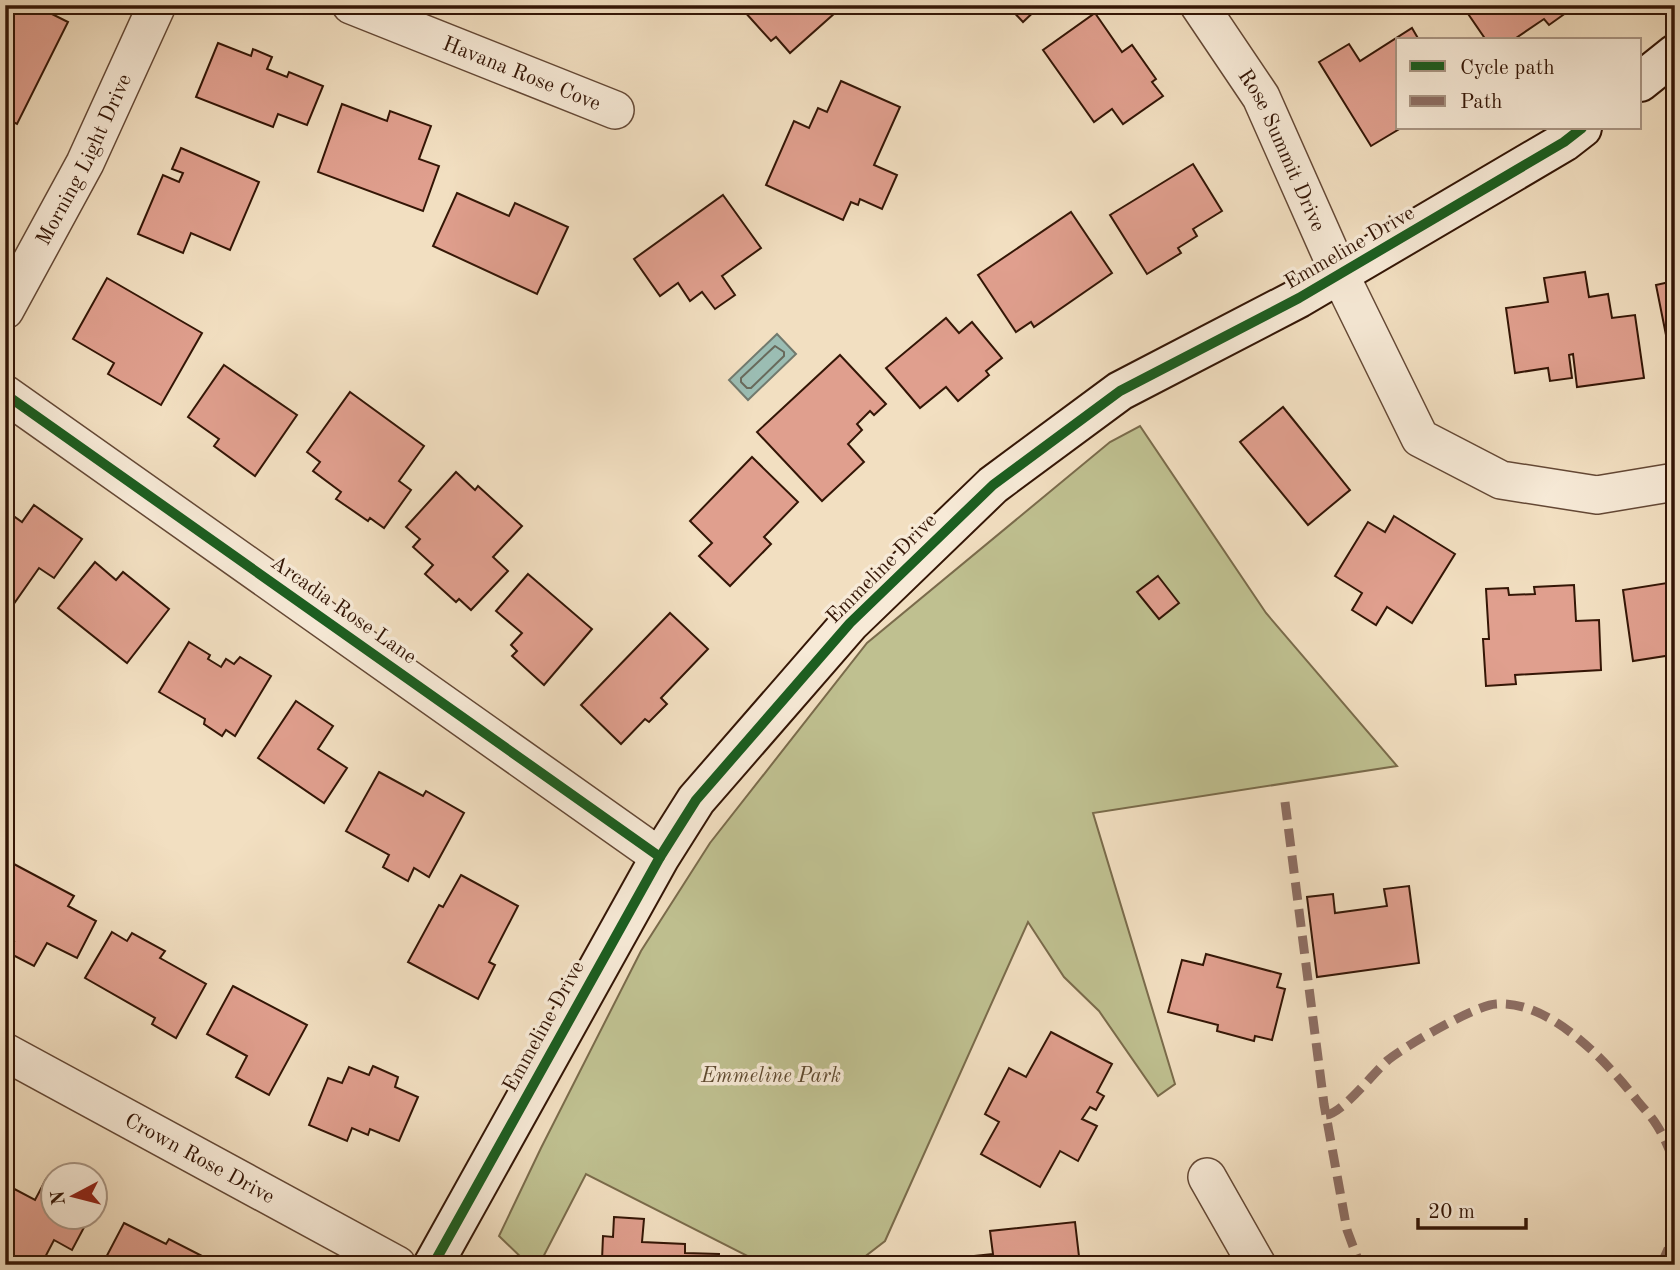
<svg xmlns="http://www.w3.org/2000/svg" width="1680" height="1270" font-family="'Old Standard TT',serif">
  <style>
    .green { fill: #bfc090; stroke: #7a6b4b; stroke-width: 2 }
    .water { fill: #9bbdb3; stroke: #727a6e; stroke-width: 2 }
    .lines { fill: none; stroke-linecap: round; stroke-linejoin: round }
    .shore { stroke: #686a5c; stroke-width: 2 }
    .building { fill: #e09f8e; stroke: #341606; stroke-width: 2 }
    .street-casing { stroke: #644835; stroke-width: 40 }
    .secondary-casing { stroke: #341606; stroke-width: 42 }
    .street { stroke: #f7ead7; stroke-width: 37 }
    .secondary { stroke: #f7ead7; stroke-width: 38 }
    .quiet { stroke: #8d6e63; stroke-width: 9; stroke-dasharray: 18 9; stroke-linecap: butt }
    .cycleway-casing { stroke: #f7ead7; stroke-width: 15 }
    .cycleway { stroke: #1b5e20; stroke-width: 10 }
    .labels { text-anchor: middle; stroke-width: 7; stroke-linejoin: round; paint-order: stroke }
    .street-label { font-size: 21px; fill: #341606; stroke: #f7ead7 }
    .park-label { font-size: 21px; font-style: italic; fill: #5e492f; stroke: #f7ead7 }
  </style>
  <rect width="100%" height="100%" fill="#f2dfc1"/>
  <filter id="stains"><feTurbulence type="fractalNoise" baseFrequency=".00286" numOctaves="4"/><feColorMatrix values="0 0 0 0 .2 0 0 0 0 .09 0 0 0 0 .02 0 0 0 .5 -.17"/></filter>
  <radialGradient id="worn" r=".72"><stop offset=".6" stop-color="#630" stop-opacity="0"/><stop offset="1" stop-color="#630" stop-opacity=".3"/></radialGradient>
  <polygon class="green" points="1140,426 1266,613 1397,766 1093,813 1175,1084 1158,1096 1099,1011 1064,977 1028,922 885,1241 854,1265 765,1265 586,1174 539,1265 529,1265 499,1236 541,1148 641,951 710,843 867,643 1110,442"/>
  <polygon class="water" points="777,334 796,354 748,400 729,380"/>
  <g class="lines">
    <polygon class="shore" points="775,346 784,352 784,356 751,388 747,388 741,382 741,378"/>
  </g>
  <g class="building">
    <polygon points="5,5 34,5 68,22 17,124 5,118"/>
    <polygon points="751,5 831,5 836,12 790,53 776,37 771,41 744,11"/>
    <polygon points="1007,5 1041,5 1023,22"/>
    <polygon points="1291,5 1308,5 1297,13"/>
    <polygon points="1462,5 1577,5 1549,25 1544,19 1513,40 1486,40"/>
    <polygon points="1095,13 1122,52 1132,45 1156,79 1152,82 1163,96 1123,124 1112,109 1094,122 1043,50"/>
    <polygon points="1412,28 1419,40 1398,40 1398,128 1401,128 1371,146 1319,62 1349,44 1360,61"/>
    <polygon points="218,43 251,56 253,49 272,57 267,69 287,77 289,72 323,86 307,125 278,114 273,127 196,97"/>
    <polygon points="841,81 900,107 874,165 897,175 882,209 860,199 858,205 851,202 843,220 766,185 794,121 809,128 818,108 827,112"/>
    <polygon points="342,104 387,121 390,111 431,126 419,159 439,166 423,211 318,172"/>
    <polygon points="181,148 259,182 230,250 191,233 183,253 138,234 163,175 179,182 183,173 172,169"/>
    <polygon points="1193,164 1222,211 1193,229 1197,236 1178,248 1181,253 1147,274 1110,215"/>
    <polygon points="457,193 509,216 515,203 568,227 537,294 433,246"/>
    <polygon points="723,195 761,248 722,276 735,295 715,309 702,292 690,301 678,283 660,296 634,259"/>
    <polygon points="1071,212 1112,273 1034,327 1031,322 1016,332 978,275"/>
    <polygon points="1675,255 1675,360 1671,360 1656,285 1674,281 1669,257"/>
    <polygon points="1585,272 1589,297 1608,294 1612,318 1635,315 1644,378 1577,387 1573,354 1569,355 1572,378 1550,381 1548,368 1515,373 1506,308 1548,302 1544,278"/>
    <polygon points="107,278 202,333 161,405 108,374 114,363 73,339"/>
    <polygon points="946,318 959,333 972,322 1002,358 986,371 989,375 958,401 946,387 920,408 886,368"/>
    <polygon points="840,355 886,404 874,415 870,411 857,424 862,430 848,444 864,462 822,501 757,432"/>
    <polygon points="224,365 297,415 255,476 214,446 219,439 188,417"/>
    <polygon points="350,392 424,446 399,481 411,490 384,528 370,518 368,521 336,499 341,492 313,471 320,462 307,452"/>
    <polygon points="1283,407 1350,490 1308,525 1240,442"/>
    <polygon points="752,457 798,502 764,537 771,544 730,586 699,556 712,543 690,521"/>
    <polygon points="456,472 475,490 478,486 522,526 493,557 508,571 471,610 459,599 456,602 425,574 433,565 413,547 420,539 406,527"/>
    <polygon points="34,505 82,539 54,578 39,568 13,605 5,599 5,510 22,522"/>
    <polygon points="1394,516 1455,554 1412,623 1387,607 1376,625 1352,610 1362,593 1335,576 1368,522 1385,532"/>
    <polygon points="95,562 116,580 123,572 169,609 127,663 58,608"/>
    <polygon points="1673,571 1675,571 1675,673 1672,655 1633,661 1623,590 1674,582"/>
    <polygon points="528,574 592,629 544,685 512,656 517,651 511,645 522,633 496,611"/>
    <polygon points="1158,576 1179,603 1159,619 1137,592"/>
    <polygon points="1574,585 1576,621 1599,620 1601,670 1515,675 1516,684 1486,686 1483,639 1489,639 1486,589 1508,588 1509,595 1535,594 1534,587"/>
    <polygon points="670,613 708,649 661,698 667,704 649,722 645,719 621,744 581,705"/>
    <polygon points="189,642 210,655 208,659 221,667 226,659 234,664 240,657 271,676 235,736 226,730 222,736 204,724 205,719 159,692"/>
    <polygon points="296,701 333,726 318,749 347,768 324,803 258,758"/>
    <polygon points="379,772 423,796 426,791 464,813 429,877 414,868 408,881 383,867 389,855 346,831"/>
    <polygon points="12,863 74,896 68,906 96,921 77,958 47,943 34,966 9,953 14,942 5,938 5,877"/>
    <polygon points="461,875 518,906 489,962 495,965 478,999 408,962 439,905 443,907"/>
    <polygon points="1409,886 1419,963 1317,977 1307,897 1333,894 1335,913 1387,906 1384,889"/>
    <polygon points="112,932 127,941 132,933 165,951 160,958 206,984 176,1038 152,1024 155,1018 85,978"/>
    <polygon points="1206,954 1281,974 1277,987 1285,989 1272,1040 1255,1036 1254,1041 1217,1031 1218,1025 1168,1012 1182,960 1203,965"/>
    <polygon points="233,986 307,1025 269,1095 236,1077 247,1056 207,1034"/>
    <polygon points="1051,1032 1112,1064 1097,1092 1104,1096 1096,1110 1090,1107 1082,1119 1097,1126 1078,1161 1060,1151 1040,1187 981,1154 999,1122 985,1114 1009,1068 1026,1077"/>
    <polygon points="373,1066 398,1077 395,1087 418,1097 399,1141 370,1129 368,1135 352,1128 347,1141 309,1125 328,1078 342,1083 349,1067 369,1075"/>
    <polygon points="46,1179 52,1182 52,1218 89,1218 72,1250 54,1240 41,1265 21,1265 5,1256 5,1184 35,1200"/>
    <polygon points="614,1217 644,1219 642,1242 685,1244 685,1253 719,1254 718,1265 612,1265 612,1261 602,1260 603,1236 613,1237"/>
    <polygon points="1075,1222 1080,1265 976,1265 975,1256 993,1254 990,1231"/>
    <polygon points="124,1223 166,1244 169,1239 204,1257 200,1265 102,1265"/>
  </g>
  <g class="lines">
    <defs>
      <g id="street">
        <path id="s1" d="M351 5 615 110"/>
        <path id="s2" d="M1199 5 1261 97 1340 275 1420 438 1501 480 1597 495 1675 482"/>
        <path id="s3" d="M5 310 85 163 157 5"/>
        <polyline points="5,394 660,857"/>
        <path id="s4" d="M5 1052 397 1265"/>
        <polyline points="1207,1177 1257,1265"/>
      </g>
      <g id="secondary">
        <polyline points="1640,82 1675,54"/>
        <polyline points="433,1265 660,857 696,800 850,623 993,485 1120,391 1299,298 1564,142 1582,128"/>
      </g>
    </defs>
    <use href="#street" class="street-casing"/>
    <use href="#secondary" class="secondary-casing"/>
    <use href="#street" class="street"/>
    <use href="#secondary" class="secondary"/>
    <g class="quiet">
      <polyline points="1285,802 1324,1104 1347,1230 1360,1265"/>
      <path d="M1326 1115C1343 1113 1373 1073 1388 1060 1405 1046 1476 1005 1496 1004 1550 1000 1606 1061 1636 1099 1643 1108 1651 1116 1656 1124 1664 1136 1669 1150 1675 1163"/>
      <polyline points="1661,1265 1675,1233"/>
    </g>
    <defs>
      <g id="cycleway">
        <polyline points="5,394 660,857"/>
        <polyline points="433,1265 660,857 696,800 850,623 993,485 1120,391 1299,298 1564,142 1582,128"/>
      </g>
    </defs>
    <use href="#cycleway" class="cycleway-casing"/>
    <use href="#cycleway" class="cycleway"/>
  </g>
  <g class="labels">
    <g class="street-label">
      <text dy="7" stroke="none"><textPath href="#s1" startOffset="184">Havana Rose Cove</textPath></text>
      <text dy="7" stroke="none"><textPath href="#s2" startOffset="168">Rose Summit Drive</textPath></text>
      <text dy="7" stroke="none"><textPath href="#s3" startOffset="170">Morning Light Drive</textPath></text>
      <text transform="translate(1349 247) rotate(-30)" y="7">Emmeline Drive</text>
      <text transform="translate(881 568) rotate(-45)" y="7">Emmeline Drive</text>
      <text transform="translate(344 609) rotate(35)" y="7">Arcadia Rose Lane</text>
      <text transform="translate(543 1026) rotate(-61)" y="7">Emmeline Drive</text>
      <text dy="7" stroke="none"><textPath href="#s4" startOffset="222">Crown Rose Drive</textPath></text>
    </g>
    <g class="park-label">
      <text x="771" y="1082">Emmeline Park</text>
    </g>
  </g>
  <rect width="1680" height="1270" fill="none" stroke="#f2dfc1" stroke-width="28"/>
  <rect x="7" y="7" width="1666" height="1256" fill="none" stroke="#341606" stroke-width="3.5"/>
  <rect x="14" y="14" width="1652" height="1242" fill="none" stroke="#341606" stroke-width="2"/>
  <rect x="1396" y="38" width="245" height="91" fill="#f7ead7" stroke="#a99583" stroke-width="2"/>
  <rect x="1410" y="61" width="35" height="10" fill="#1b5e20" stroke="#a99583" stroke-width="2"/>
  <text x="1460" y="74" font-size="21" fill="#341606">Cycle path</text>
  <rect x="1410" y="96" width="35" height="10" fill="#8d6e63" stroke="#a99583" stroke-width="2"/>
  <text x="1460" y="108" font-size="21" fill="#341606">Path</text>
  <g transform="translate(74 1196) rotate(263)"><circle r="33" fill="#f7ead7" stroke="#a99583" stroke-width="2"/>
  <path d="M0-5L12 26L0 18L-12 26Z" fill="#8f2418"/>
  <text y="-10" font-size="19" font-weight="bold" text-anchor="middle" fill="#341606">N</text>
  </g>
  <path d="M1418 1218v10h108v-10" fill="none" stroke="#341606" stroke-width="3.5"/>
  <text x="1428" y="1218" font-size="21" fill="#341606" stroke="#f7ead7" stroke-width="5" paint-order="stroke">20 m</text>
  <rect width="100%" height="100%" filter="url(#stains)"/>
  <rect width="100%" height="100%" fill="url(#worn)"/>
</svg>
